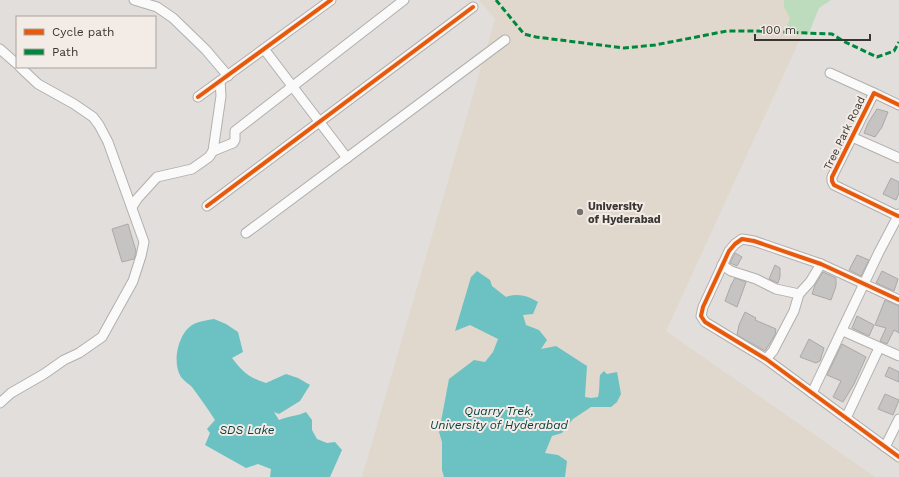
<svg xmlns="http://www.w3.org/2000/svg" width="899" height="477" font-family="'Work Sans',sans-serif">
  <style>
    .education { fill: #e0d8cc }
    .green { fill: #bcdcbd }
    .water { fill: #6cc1c2 }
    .building { fill: #c6c4c3; stroke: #aba8a8 }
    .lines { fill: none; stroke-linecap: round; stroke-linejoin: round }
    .minor-casing { stroke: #b2afac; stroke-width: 11 }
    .minor { stroke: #fbfafa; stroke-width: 9 }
    .quiet { stroke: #00873e; stroke-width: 3; stroke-dasharray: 6 3; stroke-linecap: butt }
    .cycleway-casing { stroke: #f3ebe5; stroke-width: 6 }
    .cycleway { stroke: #e8590c; stroke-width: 4 }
    .poi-dot { fill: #74716e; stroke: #f3ebe5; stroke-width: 1.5 }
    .labels { text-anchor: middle; stroke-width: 4; stroke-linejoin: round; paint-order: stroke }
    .street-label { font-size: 11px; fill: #393633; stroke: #f3ebe5 }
    .poi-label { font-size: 11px; font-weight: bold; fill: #393633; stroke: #f3ebe5; text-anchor: start }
    .water-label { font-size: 12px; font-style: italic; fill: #0b4244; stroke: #f3ebe5 }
  </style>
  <rect width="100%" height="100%" fill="#e2dedb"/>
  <polygon class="education" points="479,0 818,0 666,331 875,477 362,477 495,19"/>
  <polygon class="green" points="784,0 831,0 819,8 808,35 786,29 790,18 784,7"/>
  <g class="water">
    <path d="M477 271 490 280 492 286 506 297C517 293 527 295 538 302L533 314 523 315 526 325 539 330 547 340 541 349 556 346 587 366 585 397 591 398 598 397C600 389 599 382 600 375L604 371 607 374 617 372 621 394 617 402 611 407H591L573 419 562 433 552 436 545 453 558 455 567 461 565 477H444L442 470V442L439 432 449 379 474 360 485 362 493 352 498 339 470 325 455 331 471 277Z"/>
    <path d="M214 319 226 324 238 332 243 352 232 358C242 371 249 378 266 383L286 374 298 378 310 385 300 401 279 414 274 412 279 420C288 416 298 416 306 412L312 420V430L317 439 327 443 335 442 342 450 330 477H270L271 469 258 464 246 468 205 445 210 433 207 429 215 420C208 409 200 398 192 387 189 384 184 381 181 377 171 362 179 329 196 323 201 321 208 320 214 319Z"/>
  </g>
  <g class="building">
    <polygon points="877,109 888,112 882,127 875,137 864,133 868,123"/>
    <polygon points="891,178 899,182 899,193 896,200 883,194"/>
    <polygon points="128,224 136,251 134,259 122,262 112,229"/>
    <polygon points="735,253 742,257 737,266 730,263"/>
    <polygon points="857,255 869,260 861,276 849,270"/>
    <polygon points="775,265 780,268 780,277 778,283 769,279"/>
    <polygon points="882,271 898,279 894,291 876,283"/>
    <polygon points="823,272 836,278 836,286 831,300 812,294 815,285"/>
    <polygon points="735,278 746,282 737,307 725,301 731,285"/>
    <polygon points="885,300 899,306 899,333 894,330 887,344 880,341 886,328 875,325"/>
    <polygon points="745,312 756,318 755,320 776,329 775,335 765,351 737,335 739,325"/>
    <polygon points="857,316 874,325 869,336 852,328"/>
    <polygon points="809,339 824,348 820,361 816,363 800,357"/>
    <polygon points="842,344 866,357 854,384 843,402 833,397 841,381 827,375"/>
    <polygon points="889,367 899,372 899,382 885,376"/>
    <polygon points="885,394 899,400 893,415 878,409"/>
  </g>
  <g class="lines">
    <defs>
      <g id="minor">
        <polyline points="134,0 157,7 173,18 206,50 228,76"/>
        <polyline points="0,49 17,64"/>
        <polyline points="264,49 347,158"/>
        <polyline points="830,73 874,93"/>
        <polyline points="198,97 331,0"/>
        <polyline points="852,137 899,158"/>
        <polyline points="213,151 233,143 235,140 235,131 404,0"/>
        <polyline points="207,206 473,7"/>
        <polyline points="132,207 137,199 157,177 192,169 209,157 213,151 221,96 220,81"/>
        <polyline points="898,216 834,185 832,181 832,177 874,93 899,105"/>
        <polyline points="246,233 505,40"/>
        <polyline points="722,265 731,271 756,279 776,289 799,294"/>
        <polyline points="899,300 821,264 754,241 742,239 735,244 729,251 703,307 701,316 705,322 766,359 899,457"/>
        <polyline points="843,331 899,356"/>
        <polyline points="766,359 773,351 794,311 799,294 810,282 821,264"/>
        <polyline points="812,393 879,252 899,214"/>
        <polyline points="0,403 11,393 44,374 64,360 79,353 102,337 133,281 141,256 144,242 108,142 99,125 93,117 74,104 38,84 20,67"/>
        <polyline points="846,418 879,348"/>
        <polyline points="885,447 899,419"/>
      </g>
    </defs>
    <use href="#minor" class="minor-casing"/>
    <use href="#minor" class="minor"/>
    <polyline class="quiet" points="496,0 524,34 536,37 624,48 655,45 727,31 756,31 832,34 843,41 877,57 894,51 899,42"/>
    <defs>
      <g id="cycleway">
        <polyline points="198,97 331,0"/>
        <polyline points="207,206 473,7"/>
        <polyline points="898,216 834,185 832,181 832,177 874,93 899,105"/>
        <polyline points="899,300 821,264 754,241 742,239 735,244 729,251 703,307 701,316 705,322 766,359 899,457"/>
      </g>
    </defs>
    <use href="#cycleway" class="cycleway-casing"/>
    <use href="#cycleway" class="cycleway"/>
  </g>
  <circle class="poi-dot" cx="580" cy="212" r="4"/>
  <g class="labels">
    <g class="street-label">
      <text transform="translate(844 133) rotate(-64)" y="4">Tree Park Road</text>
    </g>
    <g class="poi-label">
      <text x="588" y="210">University<tspan x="588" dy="13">of Hyderabad</tspan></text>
    </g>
    <g class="water-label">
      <text x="499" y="415">Quarry Trek,<tspan x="499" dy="14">University of Hyderabad</tspan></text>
      <text x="247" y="434">SDS Lake</text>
    </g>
  </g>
  <rect x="16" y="16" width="140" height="52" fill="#f3ebe5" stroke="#a9a39e"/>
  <rect x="24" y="29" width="20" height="6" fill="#e8590c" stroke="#a9a39e"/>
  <text x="52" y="36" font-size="12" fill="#393633">Cycle path</text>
  <rect x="24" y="49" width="20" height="6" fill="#00873e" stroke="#a9a39e"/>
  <text x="52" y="56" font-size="12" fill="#393633">Path</text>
  <path d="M755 34v6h115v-6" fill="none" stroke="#393633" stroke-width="2"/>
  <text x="761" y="34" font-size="12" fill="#393633" stroke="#f3ebe5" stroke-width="3" paint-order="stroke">100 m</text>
</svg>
